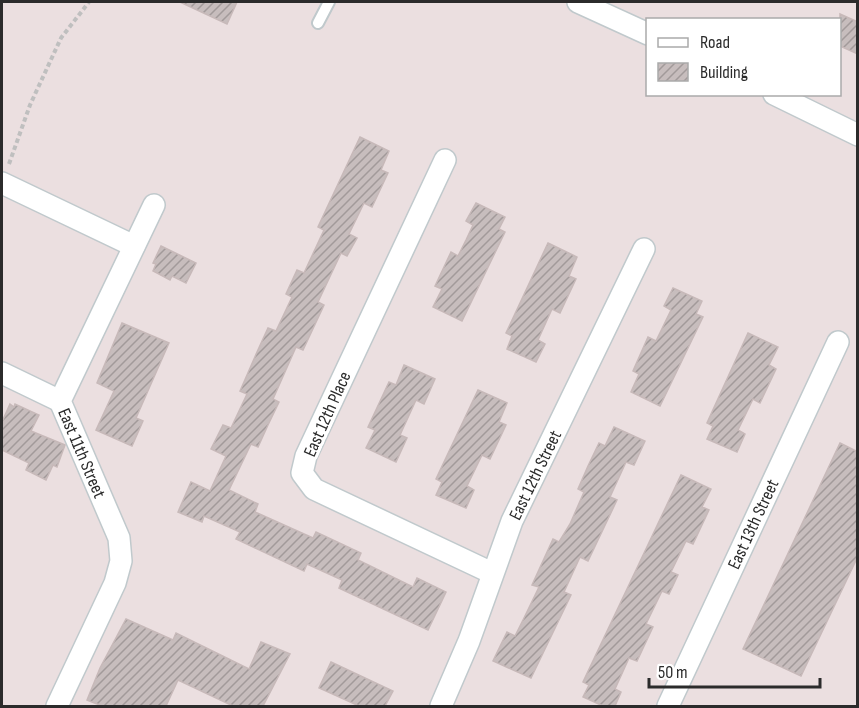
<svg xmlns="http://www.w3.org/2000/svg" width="859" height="708" font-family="'Sofia Sans Condensed',sans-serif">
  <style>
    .building { fill: url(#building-hatch); stroke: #c7b9b9; stroke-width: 1.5 }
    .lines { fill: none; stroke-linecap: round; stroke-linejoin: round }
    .lane-casing { stroke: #c0c9cc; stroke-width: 14 }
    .street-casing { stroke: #c0c9cc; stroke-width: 24 }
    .path { stroke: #bfbfbf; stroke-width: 4; stroke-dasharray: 4.5 3; stroke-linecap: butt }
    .lane { stroke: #fff; stroke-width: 10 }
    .street { stroke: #fff; stroke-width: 21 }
    .labels { text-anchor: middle; stroke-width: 6; stroke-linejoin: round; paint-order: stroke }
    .street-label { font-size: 18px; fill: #2b2b2b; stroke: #fff }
  </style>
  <defs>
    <pattern id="building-hatch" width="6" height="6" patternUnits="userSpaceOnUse" patternTransform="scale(1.5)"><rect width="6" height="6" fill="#c7bdbd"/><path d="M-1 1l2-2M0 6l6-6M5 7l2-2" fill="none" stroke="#a29a9a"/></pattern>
  </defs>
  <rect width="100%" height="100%" fill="#ebdfe0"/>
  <g class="building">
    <polygon points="180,2 237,2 227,24"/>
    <polygon points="840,14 858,22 858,54 840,46"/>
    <polygon points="360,137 389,151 381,170 388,173 372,207 364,203 349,234 357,238 347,256 341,253 318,302 324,305 303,350 296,347 273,399 279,402 268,425 258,447 251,444 229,490 258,504 255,512 313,538 316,532 361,553 358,560 413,587 417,578 446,592 428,630 339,588 342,580 307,564 304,571 236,539 240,532 204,516 202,522 178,512 191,482 210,491 226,456 211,449 223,425 231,428 247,394 240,391 257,352 268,328 276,331 292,297 286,294 297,270 304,273 324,230 318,227"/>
    <polygon points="476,203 505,217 499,229 505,232 462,321 433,307 442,289 435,286 451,252 458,256 466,240 473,225 466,221"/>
    <polygon points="548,243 577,257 569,276 576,279 560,313 552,309 538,340 545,344 536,362 507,349 512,336 506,333"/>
    <polygon points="161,246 196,263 186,283 172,276 170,280 153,271 156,264 153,263"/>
    <polygon points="673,288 702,301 696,314 703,317 660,406 631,392 639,374 633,371 648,337 656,341 671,310 664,306"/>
    <polygon points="122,323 169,343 136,418 143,421 132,446 96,430 114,391 97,383"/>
    <polygon points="748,333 778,347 769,365 776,369 760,403 753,399 738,430 745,434 737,452 707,439 713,426 707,423"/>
    <polygon points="404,365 435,379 424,404 416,400 400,435 407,438 396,462 366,448 375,430 368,427 389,382 396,385"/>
    <polygon points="478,390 507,403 499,422 506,425 490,459 482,455 467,486 474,490 466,508 436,495 442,482 436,479"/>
    <polygon points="10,404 14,407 15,404 39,415 31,431 65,445 57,467 53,465 46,480 26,470 29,463 2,450 2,422"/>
    <polygon points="614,427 645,441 634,465 626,462 610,497 617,500 588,561 580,557 564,592 571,595 531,678 493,661 507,632 515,636 523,620 539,587 532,585 553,539 559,542 570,524 584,492 578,489 588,466 599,443 605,446"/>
    <polygon points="840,443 858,452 858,556 801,676 743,649"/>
    <polygon points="681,475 711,489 702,507 709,510 693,544 686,541 671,572 678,575 669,594 662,591 646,624 653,627 637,661 629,658 615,689 621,692 615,706 603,706 583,697 589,685 583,682"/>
    <polygon points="126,619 173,640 176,633 249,669 261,642 290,654 263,706 233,706 178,680 166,706 102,706 87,700 100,668"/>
    <polygon points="331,662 393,691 385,706 359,706 319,688"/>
  </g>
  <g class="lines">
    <defs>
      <polyline id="lane" points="318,23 329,2"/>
      <g id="street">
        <polyline points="578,2 648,34"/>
        <polyline points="774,94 858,135"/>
        <polyline points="445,160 306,456 302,473 314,489 492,573"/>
        <polyline points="2,183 134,246"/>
        <polyline points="2,373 60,401"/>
        <polyline points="57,706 115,583 121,561 119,538 60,401 154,205"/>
        <polyline points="441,706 469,641 512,521 644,249"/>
        <polyline points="668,706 838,342"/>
      </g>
    </defs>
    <use href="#lane" class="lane-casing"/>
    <use href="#street" class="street-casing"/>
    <polyline class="path" points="9,164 30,105 61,38 89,2"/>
    <use href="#lane" class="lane"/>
    <use href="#street" class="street"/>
  </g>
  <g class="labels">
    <g class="street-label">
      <text transform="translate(327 414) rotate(-66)" y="6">East 12th Place</text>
      <text transform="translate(82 453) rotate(67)" y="6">East 11th Street</text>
      <text transform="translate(535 475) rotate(-64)" y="6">East 12th Street</text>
      <text transform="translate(753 524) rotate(-65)" y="6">East 13th Street</text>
    </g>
  </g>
  <rect width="859" height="708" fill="none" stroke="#2b2b2b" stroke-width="6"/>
  <rect x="646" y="18" width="195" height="78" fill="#ffffff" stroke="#aaaaaa" stroke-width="1.5"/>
  <rect x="658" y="38" width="30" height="9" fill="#ffffff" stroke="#aaaaaa" stroke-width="1.5"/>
  <text x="700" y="48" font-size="18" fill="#2b2b2b">Road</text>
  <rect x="658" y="63" width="30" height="18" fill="url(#building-hatch)" stroke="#aaaaaa" stroke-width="1.5"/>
  <text x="700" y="78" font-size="18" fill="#2b2b2b">Building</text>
  <path d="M649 678v9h171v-9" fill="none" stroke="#2b2b2b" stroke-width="3"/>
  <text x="658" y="678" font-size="18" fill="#2b2b2b" stroke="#ffffff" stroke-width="4.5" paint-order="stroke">50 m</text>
</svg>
